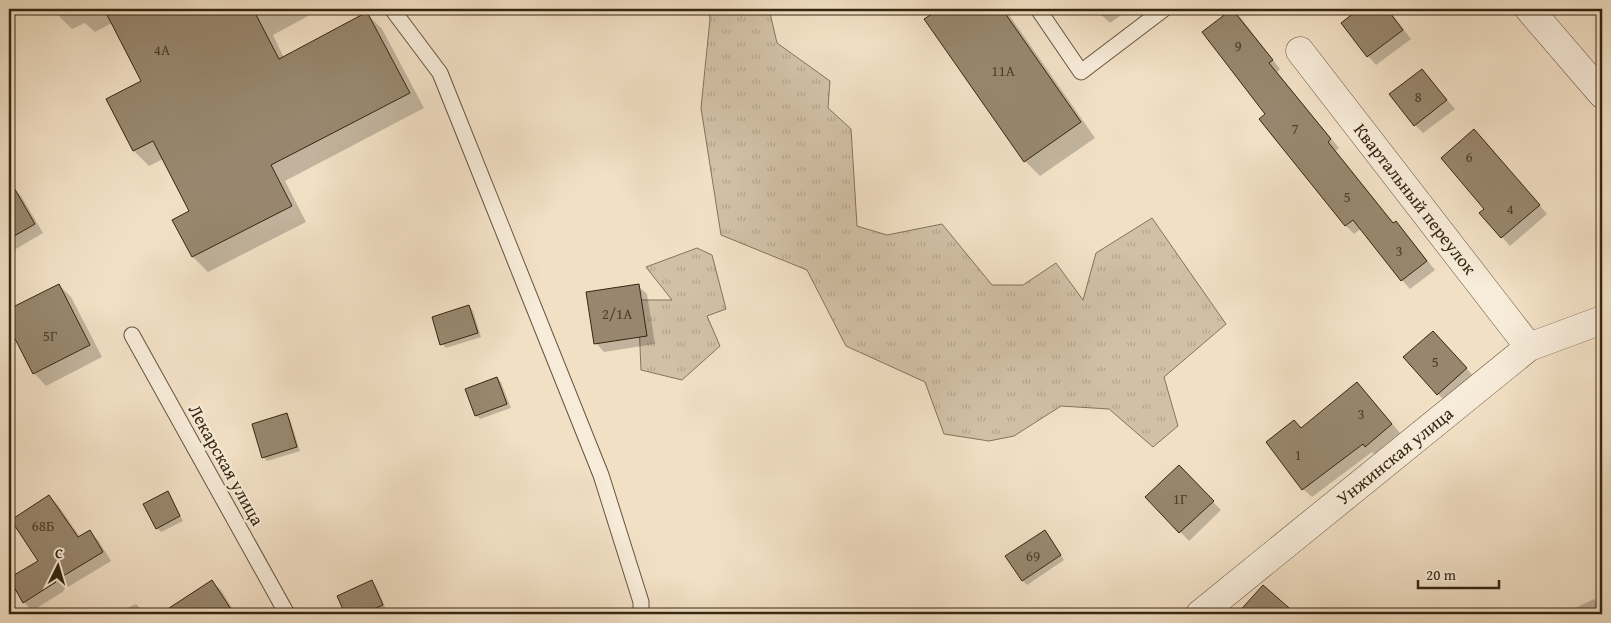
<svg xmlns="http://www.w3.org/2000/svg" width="1611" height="623" font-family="'Gentium Book Plus',serif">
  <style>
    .grass { fill: url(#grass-tufts); stroke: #84735b }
    .shadow { fill: #0003 }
    .building { fill: #98876e; stroke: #362610 }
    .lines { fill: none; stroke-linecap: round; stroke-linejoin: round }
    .service-casing { stroke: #65543d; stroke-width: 17 }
    .minor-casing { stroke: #65543d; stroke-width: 29 }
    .service { stroke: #f7ebd9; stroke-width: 15 }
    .minor { stroke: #f7ebd9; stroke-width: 28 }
    .labels { text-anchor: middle; stroke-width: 4.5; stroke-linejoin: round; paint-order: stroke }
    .number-label { font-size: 15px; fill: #4e3e28 }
    .street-label { font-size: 18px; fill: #362610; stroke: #f7ebd9 }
  </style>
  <defs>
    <pattern id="grass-tufts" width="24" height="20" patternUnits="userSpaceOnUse" patternTransform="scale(1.25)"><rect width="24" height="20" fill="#d2c0a6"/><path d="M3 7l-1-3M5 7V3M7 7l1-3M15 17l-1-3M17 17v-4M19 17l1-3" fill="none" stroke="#b5a58e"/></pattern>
  </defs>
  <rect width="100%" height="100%" fill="#f2e0c5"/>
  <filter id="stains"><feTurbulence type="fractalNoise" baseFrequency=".004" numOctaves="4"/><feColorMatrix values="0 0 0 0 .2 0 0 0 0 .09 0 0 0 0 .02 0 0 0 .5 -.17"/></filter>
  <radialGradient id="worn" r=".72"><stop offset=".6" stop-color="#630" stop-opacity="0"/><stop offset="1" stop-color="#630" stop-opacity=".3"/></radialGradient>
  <g class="grass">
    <polygon points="708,9 769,9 777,43 830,81 828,108 851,129 857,226 887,235 942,224 992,285 1023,285 1056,263 1083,300 1096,253 1152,218 1226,324 1164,377 1178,426 1153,447 1109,409 1061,406 1014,436 989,441 944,434 925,382 846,346 807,270 721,235 701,108 710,19"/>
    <polygon points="697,248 712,255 726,309 707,316 720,346 682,380 641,370 638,300 672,300 646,267"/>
  </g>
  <g class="shadow">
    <polygon points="54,9 304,9 308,16 273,35 284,58 367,14 382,29 424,108 285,181 306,222 208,272 193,257 191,212 163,159 149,166 134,151 108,99 142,81 112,23 95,32 85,23 72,29 57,14"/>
    <polygon points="942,9 1005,9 1095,138 1040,176 1025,161 926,20"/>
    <polygon points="1095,9 1130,9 1110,23"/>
    <polygon points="1361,9 1388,9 1411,39 1376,65 1368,56 1343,23"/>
    <polygon points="1233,10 1241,18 1280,69 1277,72 1339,148 1336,151 1394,224 1396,222 1404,231 1435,270 1410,289 1402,280 1362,228 1354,234 1346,226 1261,119 1267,114 1204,32"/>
    <polygon points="1422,70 1455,109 1423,133 1415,125"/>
    <polygon points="1483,139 1547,214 1510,246 1481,213 1486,209"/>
    <polygon points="12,187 21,196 43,233 9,253 9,189"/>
    <polygon points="59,285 71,297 102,357 46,386 34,373 9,324 9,311"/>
    <polygon points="638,286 647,294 655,344 604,352 596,343"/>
    <polygon points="469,306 473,311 481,337 446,348 442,344"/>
    <polygon points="1442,341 1474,377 1446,402 1438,394"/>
    <polygon points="497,378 501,382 511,408 480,419 476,415"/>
    <polygon points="1365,392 1400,433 1374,454 1372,452 1312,497 1303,489 1301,429"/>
    <polygon points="286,415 290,419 300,451 267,461 263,457"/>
    <polygon points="1179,467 1221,510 1189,541 1147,497"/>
    <polygon points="167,493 171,497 183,521 161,532 157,528"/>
    <polygon points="49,496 58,505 80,537 89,531 98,540 111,561 63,590 64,591 32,611 24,602 10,580 40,561"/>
    <polygon points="1049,536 1064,560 1027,585 1023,581"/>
    <polygon points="212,582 221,590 236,614 176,614 172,608"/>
    <polygon points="372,582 376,586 386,609 375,614 347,614 339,596"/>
    <polygon points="1264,587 1294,614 1239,614"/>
    <polygon points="1594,599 1602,607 1602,614 1563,614"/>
    <polygon points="136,604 145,614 113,614"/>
  </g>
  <g class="building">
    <polygon points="104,9 253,9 279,59 367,12 410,93 271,165 292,206 192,257 172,220 189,211 153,141 133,151 106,99 141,81"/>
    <polygon points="940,9 1002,9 1081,122 1024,162 924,19"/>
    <polygon points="1232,9 1273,60 1269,63 1331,139 1328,142 1393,223 1396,221 1427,261 1401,281 1353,220 1345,226 1259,119 1265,114 1202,32"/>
    <polygon points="1359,9 1387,9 1403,30 1367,57 1341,23"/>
    <polygon points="1422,69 1447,100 1414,126 1389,94"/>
    <polygon points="1474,129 1540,205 1501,238 1479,213 1484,209 1441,158"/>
    <polygon points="9,179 35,224 9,239"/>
    <polygon points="59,284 90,345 33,374 9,327 9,309"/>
    <polygon points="639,284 647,336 594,344 586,292"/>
    <polygon points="469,305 478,333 440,345 432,317"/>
    <polygon points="1433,331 1467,368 1437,395 1403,357"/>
    <polygon points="497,377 507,404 475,416 465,389"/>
    <polygon points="1357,382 1392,424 1365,447 1363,444 1302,490 1266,442 1294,420 1301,428"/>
    <polygon points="287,413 297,447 262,458 252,424"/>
    <polygon points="1179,465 1214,501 1179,533 1145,497"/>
    <polygon points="168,491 180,516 156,529 143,504"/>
    <polygon points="49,495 78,537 90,530 103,552 55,581 56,582 23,603 9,578 38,561 11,520"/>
    <polygon points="1045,530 1061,555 1022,581 1005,556"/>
    <polygon points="212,580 234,614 160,614"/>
    <polygon points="372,580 383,605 362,614 345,614 337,596"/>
    <polygon points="1263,585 1296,614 1237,614"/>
  </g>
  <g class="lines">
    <defs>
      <g id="service">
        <polyline points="392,9 440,73 601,475 641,602 641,614"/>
        <polyline points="1038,9 1081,72 1164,9"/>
        <polyline points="132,335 287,614"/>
      </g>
      <g id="minor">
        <polyline points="1529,9 1602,94"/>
        <polyline points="1300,51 1529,347"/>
        <polyline points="1200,614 1529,347 1602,320"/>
      </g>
    </defs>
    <use href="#service" class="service-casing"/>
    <use href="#minor" class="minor-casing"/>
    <use href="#service" class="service"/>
    <use href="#minor" class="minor"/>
  </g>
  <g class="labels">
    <g class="number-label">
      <text x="1238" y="51">9</text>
      <text x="162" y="55">4А</text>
      <text x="1003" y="76">11А</text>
      <text x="1418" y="102">8</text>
      <text x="1295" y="134">7</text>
      <text x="1469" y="162">6</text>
      <text x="1347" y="202">5</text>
      <text x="1510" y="214">4</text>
      <text x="1399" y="256">3</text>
      <text x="617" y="319">2/1А</text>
      <text x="50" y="341">5Г</text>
      <text x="1435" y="367">5</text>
      <text x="1361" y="419">3</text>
      <text x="1298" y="460">1</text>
      <text x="1180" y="504">1Г</text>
      <text x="43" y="531">68Б</text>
      <text x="1033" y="561">69</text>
    </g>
    <g class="street-label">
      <text transform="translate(1415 199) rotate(52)" y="6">Квартальный переулок</text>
      <text transform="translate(1395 456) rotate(-39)" y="6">Унжинская улица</text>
      <text transform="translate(226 465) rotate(61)" y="6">Лекарская улица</text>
    </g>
  </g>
  <rect width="1611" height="623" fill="none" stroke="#f2e0c5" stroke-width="30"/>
  <rect x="10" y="10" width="1591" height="603" fill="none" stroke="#362610" stroke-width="2.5"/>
  <rect x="15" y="15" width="1581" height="593" fill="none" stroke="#362610"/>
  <g transform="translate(58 566) rotate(5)" stroke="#f7ebd9" stroke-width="4" paint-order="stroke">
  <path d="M0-4L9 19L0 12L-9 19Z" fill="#362610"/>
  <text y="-8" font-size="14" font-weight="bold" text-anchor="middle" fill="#362610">С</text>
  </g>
  <path d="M1418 580v8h81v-8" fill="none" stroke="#362610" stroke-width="2.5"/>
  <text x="1426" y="580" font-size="15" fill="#362610" stroke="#f7ebd9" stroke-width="4" paint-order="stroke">20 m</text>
  <rect width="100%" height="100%" filter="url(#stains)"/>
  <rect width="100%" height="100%" fill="url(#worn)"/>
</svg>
